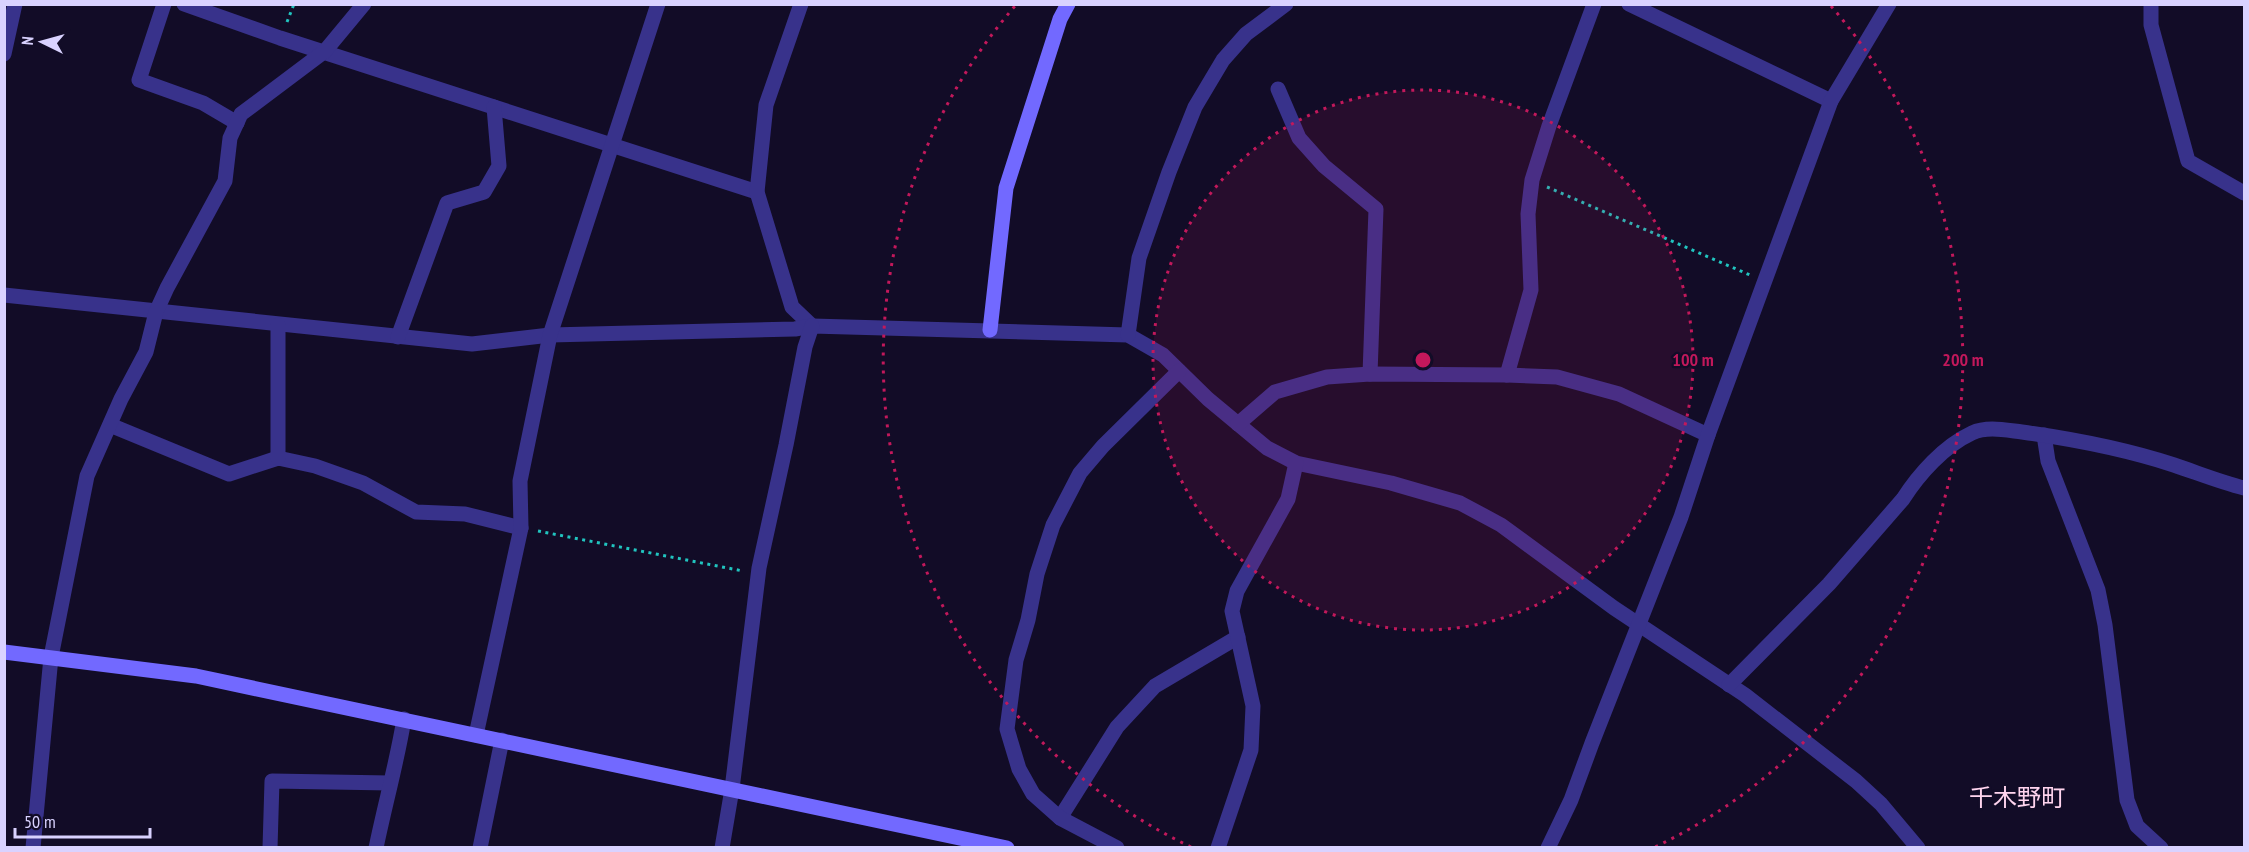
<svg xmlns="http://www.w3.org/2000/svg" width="2249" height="852" font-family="'PT Sans Narrow','Noto Sans JP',sans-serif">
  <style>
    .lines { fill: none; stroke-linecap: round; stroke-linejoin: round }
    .path { stroke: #21c4bf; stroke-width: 3; stroke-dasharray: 3 4.5; stroke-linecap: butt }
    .street { stroke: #38328b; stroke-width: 15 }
    .secondary { stroke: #7269ff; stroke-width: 15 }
    .ring { fill: none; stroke: #c2185b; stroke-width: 3; stroke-dasharray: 3 6 }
    .labels { text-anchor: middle; stroke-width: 4.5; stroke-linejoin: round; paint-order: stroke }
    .quarter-label { font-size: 24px; fill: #ffd4ee; stroke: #120c27 }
    .centre { fill: #c2185b; stroke: #120c27; stroke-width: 3 }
    .ring-label { font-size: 18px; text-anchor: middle; font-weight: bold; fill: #c2185b; stroke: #120c27; stroke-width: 4.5; stroke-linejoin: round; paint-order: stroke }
  </style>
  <rect width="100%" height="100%" fill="#120c27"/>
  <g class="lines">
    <g class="path">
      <polyline points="287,22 294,4"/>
      <polyline points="1547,187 1750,275"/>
      <polyline points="538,531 743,571"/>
    </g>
    <g class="street">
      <polyline points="164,4 139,80 203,103 237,123"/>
      <polyline points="184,4 280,38 757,192"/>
      <polyline points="801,4 766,105 757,192 792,307 812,326"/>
      <polyline points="1629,4 1831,101"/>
      <polyline points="2151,4 2151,25 2188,161 2244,193"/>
      <polyline points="4,54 15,4"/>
      <polyline points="1278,89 1299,138 1324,166 1376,209 1370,374"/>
      <polyline points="4,295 472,344 550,335 795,329 812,326 1128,335 1163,355 1208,399 1267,448 1296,463 1391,483 1460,503 1501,525 1614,608 1745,695 1856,781 1881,804 1918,848"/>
      <polyline points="1128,335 1139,258 1169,172 1195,107 1223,60 1246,34 1286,4"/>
      <polyline points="398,337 447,203 484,192 499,166 494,107"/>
      <polyline points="1507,375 1531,290 1528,214 1532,180 1549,126 1594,4"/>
      <polyline points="1238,424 1275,392 1327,377 1370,374 1507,375 1557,377 1619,394 1708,435"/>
      <polyline points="110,425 229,474 278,458 315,466 363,483 416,512 465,514 521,528"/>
      <polyline points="2044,435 2048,461 2098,590 2105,625 2127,800 2137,826 2161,848"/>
      <polyline points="278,458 278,325"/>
      <path d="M1729 685 1829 584 1903 499C1919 474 1944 446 1972 433 1987 426 2005 430 2022 432 2073 439 2125 449 2174 465 2198 473 2220 482 2244 488"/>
      <polyline points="476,735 521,528 520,481 550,335 658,4"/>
      <polyline points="1060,818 1117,727 1155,686 1238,637"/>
      <polyline points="33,848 51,657 87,476 121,399 146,352 156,312 167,288 225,181 230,138 241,114 325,51 364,4"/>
      <polyline points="270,848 272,781 390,783"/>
      <path d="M376 848C385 804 397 762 404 719"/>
      <polyline points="480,848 502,740"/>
      <polyline points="722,848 732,789 759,568 786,445 805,347 812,326"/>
      <polyline points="1117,848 1060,818 1033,794 1019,769 1007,729 1016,660 1028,620 1037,574 1053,525 1080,473 1103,446 1179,371"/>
      <polyline points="1218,848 1251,750 1253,706 1232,611 1237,591 1288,499 1296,463"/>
      <polyline points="1548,848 1571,800 1592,743 1681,517 1708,435 1831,101 1889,4"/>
    </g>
    <g class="secondary">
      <polyline points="990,330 1006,188 1060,19 1068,4"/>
      <polyline points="4,652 196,676 1007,848"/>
    </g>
  </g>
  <circle cx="1423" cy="360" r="270" fill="#c2185b" fill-opacity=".12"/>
  <g class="ring">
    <circle cx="1423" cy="360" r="270"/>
    <path d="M1191 847A540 540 0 0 1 1015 6M1831 6A540 540 0 0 1 1655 847"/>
  </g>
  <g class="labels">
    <g class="quarter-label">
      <text x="2017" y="806">千木野町</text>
    </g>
  </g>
  <circle cx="1423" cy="360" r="9" class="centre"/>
  <g class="ring-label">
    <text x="1693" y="366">100 m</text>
    <text x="1963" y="366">200 m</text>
  </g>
  <rect width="2249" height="852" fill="none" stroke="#d9d2ff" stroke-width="12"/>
  <g transform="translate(42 42) rotate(275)" stroke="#120c27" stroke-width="4.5" paint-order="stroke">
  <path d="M0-4.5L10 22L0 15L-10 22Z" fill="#d9d2ff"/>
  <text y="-9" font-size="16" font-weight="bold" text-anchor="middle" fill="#d9d2ff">N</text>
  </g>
  <path d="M15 828v9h135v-9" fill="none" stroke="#d9d2ff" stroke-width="3"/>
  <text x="24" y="828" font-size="18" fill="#d9d2ff" stroke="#120c27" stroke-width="4.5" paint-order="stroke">50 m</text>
</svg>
